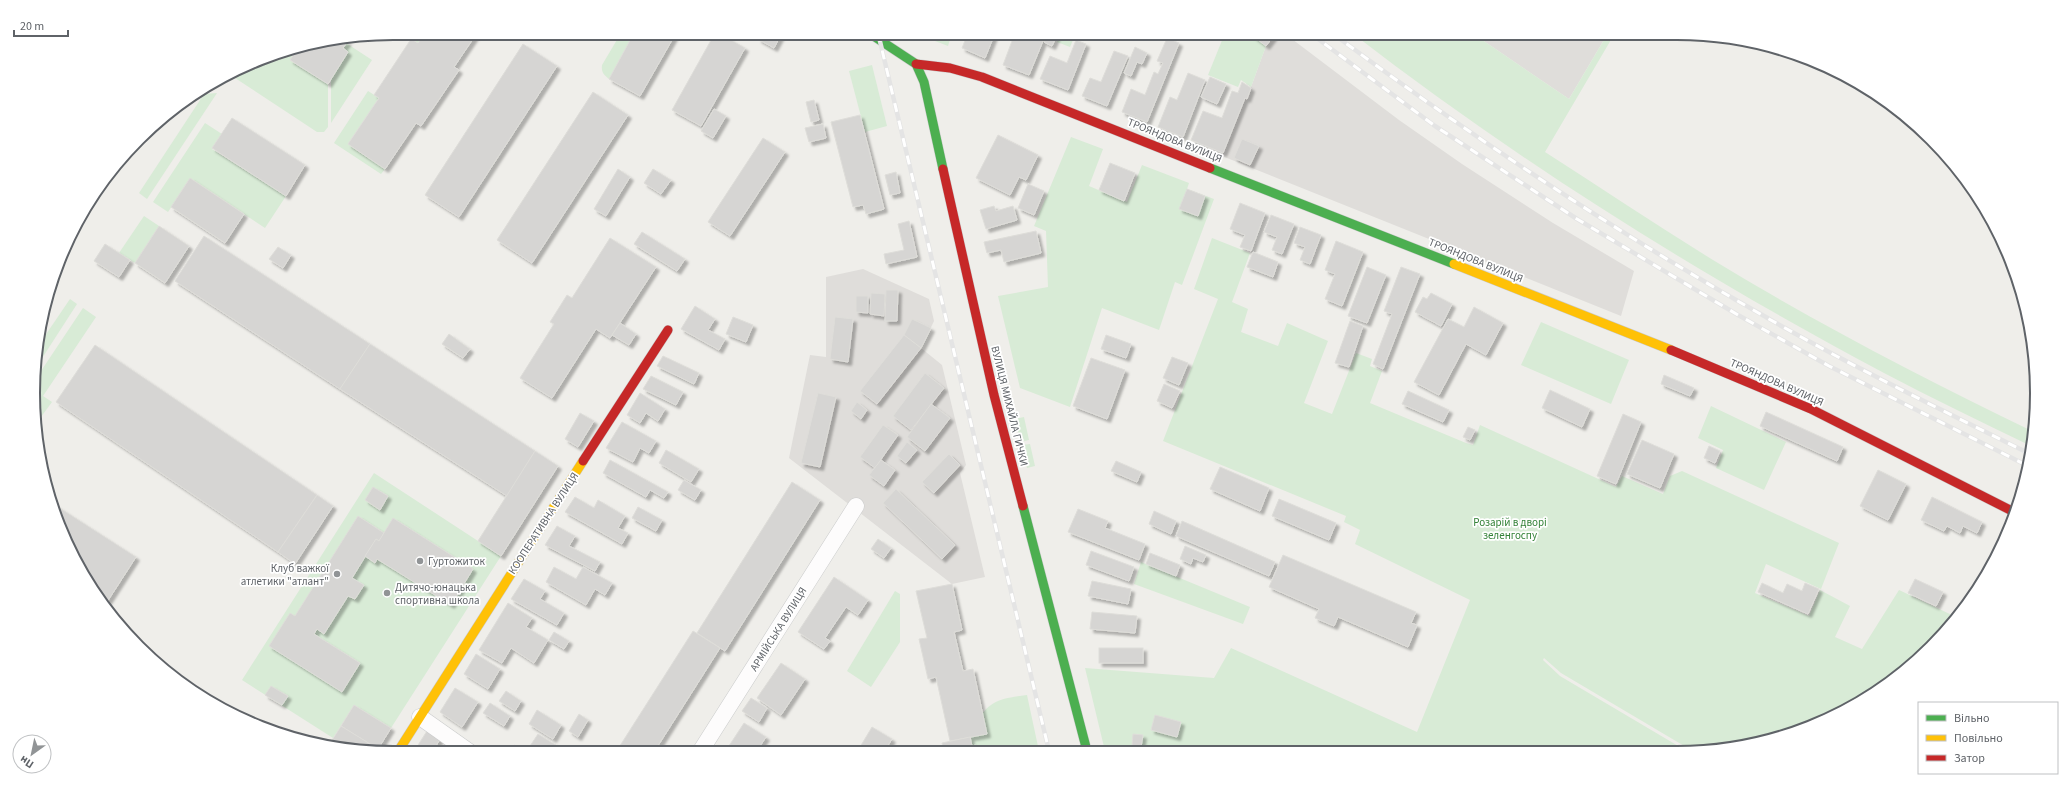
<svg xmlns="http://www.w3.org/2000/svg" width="2070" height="786" font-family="'Source Sans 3',sans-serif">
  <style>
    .industrial { fill: #dfddda }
    .green { fill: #d8ebd6 }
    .building { fill: #d6d5d3; stroke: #deddd9; filter: url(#shadow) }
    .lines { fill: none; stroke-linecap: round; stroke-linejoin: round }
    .street-casing { stroke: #cbcccc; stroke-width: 17 }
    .fast-casing { stroke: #cacacb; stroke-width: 10 }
    .slow-casing { stroke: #cacacb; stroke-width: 10 }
    .jam-casing { stroke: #cacacb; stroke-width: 10 }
    .street { stroke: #fdfcfc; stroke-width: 16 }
    .fast { stroke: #4caf50; stroke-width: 9 }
    .slow { stroke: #ffc107; stroke-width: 9 }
    .jam { stroke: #c62828; stroke-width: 9 }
    .rail-casing { stroke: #e4e4e4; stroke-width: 4.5 }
    .rail { stroke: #fff; stroke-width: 3; stroke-dasharray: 9; stroke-linecap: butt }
    .poi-dot { fill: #919496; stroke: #fff; stroke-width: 1.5 }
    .labels { text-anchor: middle; stroke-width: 3.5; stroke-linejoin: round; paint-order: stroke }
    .street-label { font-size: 11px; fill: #5f6368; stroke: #fff }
    .park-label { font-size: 11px; fill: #348238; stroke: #fff }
    .poi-label { font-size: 11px; fill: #5f6368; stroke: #fff; text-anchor: start }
    .rim { fill: none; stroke: #5f6368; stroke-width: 2 }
  </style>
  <defs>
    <filter id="shadow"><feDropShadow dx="3.5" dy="3.5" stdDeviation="1" flood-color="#0004"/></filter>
  </defs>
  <rect width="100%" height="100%" fill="#efeeea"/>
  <g class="industrial">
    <polygon points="1276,33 1284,33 1399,120 1462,164 1553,223 1634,271 1621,316 1222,156 1245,98 1247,99 1251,87 1266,46"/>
    <polygon points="1472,33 1608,33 1569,99"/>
    <polygon points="863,269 929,299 934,321 921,348 942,365 966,465 960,473 985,577 952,584 789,458 810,355 826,357 826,277"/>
  </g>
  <g class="green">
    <polygon points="406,33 425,33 418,43 405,35"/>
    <path d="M621 33H634L609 79C604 75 601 72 602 65Z"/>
    <polygon points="933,33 952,33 948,46 935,41"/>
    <polygon points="1061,33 1076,33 1070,47 1057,42"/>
    <polygon points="1225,33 1249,33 1266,46 1251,87 1241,80 1238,87 1208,75"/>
    <path d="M1352 33H1472L1569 99 1608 33H1615L1545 152C1601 188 1656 225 1713 260 1816 323 1925 379 2034 432L2031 446C1982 422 1933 399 1884 373 1698 274 1519 162 1352 33Z"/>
    <polygon points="346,43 372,60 331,123 331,79 348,52 343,48"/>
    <path d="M297 49 290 60 328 84V127L324 132H317L235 78C247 59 276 52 297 49Z"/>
    <polygon points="872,65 887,126 865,132 849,71"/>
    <polygon points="368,91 379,98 348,144 385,169 381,174 334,143"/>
    <polygon points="217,93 147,199 139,193 204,94"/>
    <polygon points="205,123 222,134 212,149 286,196 265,228 190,179 168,212 153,202"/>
    <polygon points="1071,137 1103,149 1089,186 1127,202 1142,165 1189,183 1187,189 1214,199 1182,285 1175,282 1159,330 1102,308 1070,407 1020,388 998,296 1048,287 1046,231 1034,226"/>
    <polygon points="144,216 159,226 135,263 119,253"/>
    <polygon points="1212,238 1250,253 1232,302 1248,309 1241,332 1278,346 1287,323 1328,341 1304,403 1332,414 1356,353 1372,359 1370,366 1382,371 1370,403 1466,443 1473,445 1480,425 1616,487 1622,476 1663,494 1670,476 1682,471 1839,543 1821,589 1766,564 1755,593 1809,616 1820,590 1850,606 1835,637 1862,649 1899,590 1954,616 1915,664 1836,716 1724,750 1691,750 1561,673 1544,658 1543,660 1560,676 1685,750 1105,751 1085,668 1214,678 1231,648 1417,732 1470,600 1355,544 1360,530 1344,522 1346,516 1163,441 1218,299 1194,289"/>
    <polygon points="70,299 77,304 37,366 36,349"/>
    <polygon points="83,308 96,317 43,396 52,402 41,417 38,418 37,377"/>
    <polygon points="1541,322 1629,360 1611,404 1521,365"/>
    <polygon points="1711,406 1786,442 1764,490 1716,468 1723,450 1698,438"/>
    <polygon points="1024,417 1029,440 1021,442 1015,419"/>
    <polygon points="1030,444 1035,466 1027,468 1022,445"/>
    <polygon points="374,473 501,556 391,728 354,705 333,738 242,680"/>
    <polygon points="1141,562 1250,607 1243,624 1134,584"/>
    <polygon points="895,591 900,594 900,642 871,687 847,671"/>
    <path d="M1027 695 1039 751 977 752 976 745 972 746C970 737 972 733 976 725 987 700 1002 698 1027 695Z"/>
  </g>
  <g class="building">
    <polygon points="425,33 477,33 454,67 459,70 421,126 416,123 385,169 348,144 379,98 374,95 411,39 418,43"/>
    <polygon points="634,33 676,33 640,96 609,79"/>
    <polygon points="715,33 719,33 745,48 701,126 672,110"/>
    <polygon points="762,33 782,33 774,48 758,39"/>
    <polygon points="968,33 995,33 985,58 962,48"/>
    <polygon points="1015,33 1038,33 1045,36 1029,75 1003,65"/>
    <polygon points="1048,33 1058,33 1052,46 1044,42"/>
    <polygon points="1249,33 1276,33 1266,46"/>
    <polygon points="1167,38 1179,43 1147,122 1122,112 1131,89 1145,95 1154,72 1158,74 1163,63 1157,61"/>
    <polygon points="1076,40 1086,44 1068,90 1040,79 1050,56 1067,63"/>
    <polygon points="348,41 343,48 348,52 328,84 290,60 297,49"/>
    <polygon points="523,44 557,66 459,217 425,195"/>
    <polygon points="1135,47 1147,53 1142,64 1137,62 1131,76 1124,73"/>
    <polygon points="1114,51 1128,56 1107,106 1082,96 1090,78 1101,82"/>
    <polygon points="1188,73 1205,80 1183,137 1158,127 1170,97 1177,100"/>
    <polygon points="1210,77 1226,84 1217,104 1201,97"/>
    <polygon points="1242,82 1251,88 1247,99 1245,98 1223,153 1191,140 1203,111 1222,118 1232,91 1238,93"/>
    <polygon points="593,92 628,115 532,263 497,240"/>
    <polygon points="814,100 819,120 811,122 806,102"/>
    <polygon points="714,109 726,116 713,138 701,131"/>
    <polygon points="860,115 884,209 866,214 863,205 853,207 831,122"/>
    <polygon points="232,118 305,165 286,196 212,148"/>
    <polygon points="823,124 826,138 809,142 805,128"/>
    <polygon points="998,135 1038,155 1026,180 1019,177 1010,195 976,178"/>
    <polygon points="763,138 785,152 730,236 708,222"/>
    <polygon points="1242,139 1259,146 1250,165 1234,158"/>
    <polygon points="1110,163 1135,173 1124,201 1099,190"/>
    <polygon points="618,169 630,177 606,216 594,209"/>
    <polygon points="653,169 671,180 661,194 644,183"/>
    <polygon points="896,172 900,193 890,195 885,175"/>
    <polygon points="190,178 244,214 225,243 171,207"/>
    <polygon points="1028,184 1044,191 1034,215 1018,208"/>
    <polygon points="1187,189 1205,196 1198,216 1179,209"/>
    <polygon points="1240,203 1265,213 1251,251 1240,247 1245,235 1230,229"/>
    <polygon points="994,206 996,211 1013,206 1017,220 986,229 980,210"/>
    <polygon points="1271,215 1294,224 1282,254 1272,250 1277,237 1264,232"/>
    <polygon points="909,221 917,257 886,264 884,254 904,250 898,224"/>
    <polygon points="159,226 189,246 165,283 135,263"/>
    <polygon points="1300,227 1321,235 1310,264 1300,260 1305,247 1294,243"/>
    <polygon points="1036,231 1041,253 1004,262 1001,250 987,253 984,242"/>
    <polygon points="642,232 685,259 677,271 634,244"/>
    <polygon points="204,236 370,344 340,389 175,281"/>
    <polygon points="610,238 656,267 610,338 596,329 552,398 520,378 554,324 550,322 567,295 572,298"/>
    <polygon points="1336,241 1363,252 1342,306 1325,299 1335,274 1325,270"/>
    <polygon points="105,244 130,260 119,277 94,261"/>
    <polygon points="278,247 291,255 283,268 269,259"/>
    <polygon points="1253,252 1278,262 1273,277 1247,267"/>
    <polygon points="1367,267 1386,275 1367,323 1348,316"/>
    <polygon points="1401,267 1420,274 1383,369 1373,364 1392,314 1384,311"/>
    <polygon points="886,290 898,290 897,321 885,321"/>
    <polygon points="871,293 885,294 884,316 870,314"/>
    <polygon points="1431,293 1452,304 1441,326 1415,312 1423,297 1427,299"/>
    <polygon points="856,296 868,296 868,313 856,312"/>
    <polygon points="695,306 715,319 708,330 725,339 719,350 681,329"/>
    <polygon points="1474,307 1503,323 1486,355 1466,344 1439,395 1414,382 1448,319 1464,327"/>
    <polygon points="733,317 753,325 746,342 726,334"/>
    <polygon points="835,317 853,319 848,362 830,359"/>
    <polygon points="912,319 931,328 921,348 904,335"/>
    <polygon points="1350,321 1363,326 1349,367 1335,363"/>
    <polygon points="620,323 636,334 629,345 612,335"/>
    <polygon points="449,334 470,349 463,358 442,344"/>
    <polygon points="904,335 921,348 877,404 860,391"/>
    <polygon points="1106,335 1131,344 1126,358 1101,349"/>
    <polygon points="370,344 535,451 507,496 340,389"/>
    <polygon points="95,345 317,495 278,552 56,402"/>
    <polygon points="663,356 699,373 694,384 657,366"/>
    <polygon points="1172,357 1188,363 1179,385 1163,378"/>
    <polygon points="1091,358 1125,370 1107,419 1073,406"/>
    <polygon points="925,373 944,388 911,430 893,416"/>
    <polygon points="1664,375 1694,388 1690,396 1661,384"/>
    <polygon points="651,376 683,392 676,405 643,389"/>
    <polygon points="1164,384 1180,391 1172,408 1157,401"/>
    <polygon points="1550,390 1590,409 1582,427 1542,408"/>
    <polygon points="1408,391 1449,410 1443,422 1402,404"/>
    <polygon points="640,393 665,409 658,421 646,413 640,423 627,415"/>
    <polygon points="818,393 836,397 820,467 801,463"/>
    <polygon points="857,402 867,410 861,419 851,411"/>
    <polygon points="931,404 950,418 925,451 907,437"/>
    <polygon points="1766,412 1843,447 1837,461 1760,426"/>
    <polygon points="580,413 594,421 578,447 565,439"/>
    <polygon points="1623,414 1641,422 1616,484 1597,476"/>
    <polygon points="622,422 656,441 649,453 640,448 633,462 606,448"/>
    <polygon points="883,425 898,435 875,468 860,457"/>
    <polygon points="1468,427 1475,430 1470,440 1463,437"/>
    <polygon points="1642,440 1674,454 1660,488 1627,474"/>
    <polygon points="907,442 917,450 906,463 897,456"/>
    <polygon points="1709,446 1720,451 1715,463 1704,458"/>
    <polygon points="666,450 699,469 691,482 659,463"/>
    <polygon points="535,451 558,466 501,556 478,541"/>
    <polygon points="949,454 960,465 934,493 922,482"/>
    <polygon points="610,460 668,492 664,498 650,490 646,497 603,473"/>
    <polygon points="881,460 895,470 884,486 869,475"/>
    <polygon points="1116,461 1141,472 1137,482 1111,471"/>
    <polygon points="1220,467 1269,488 1260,511 1210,489"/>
    <polygon points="1878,470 1906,484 1888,520 1860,506"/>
    <polygon points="684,480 701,490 695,500 678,490"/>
    <polygon points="792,482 820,500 725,651 697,633"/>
    <polygon points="373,487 388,496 380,510 365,500"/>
    <polygon points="896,489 955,545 942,559 883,503"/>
    <polygon points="317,495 333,506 295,564 278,552"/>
    <polygon points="575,497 594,508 598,500 625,516 618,528 628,533 622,544 565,512"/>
    <polygon points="1932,497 1982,522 1977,533 1963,526 1960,533 1947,526 1944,531 1921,520"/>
    <polygon points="1279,499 1336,523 1329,540 1272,516"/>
    <polygon points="52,503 136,557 107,602 94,593 60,531"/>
    <polygon points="638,507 662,520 656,531 632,518"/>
    <polygon points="1078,509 1108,521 1105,528 1145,544 1139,560 1068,532"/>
    <polygon points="1154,511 1176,521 1171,534 1149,524"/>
    <polygon points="358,516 384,533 379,541 376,539 352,578 364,585 355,599 348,596 324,634 317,629 314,634 360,663 342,692 269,646 290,613 295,616"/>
    <polygon points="393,518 473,569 451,605 377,559 375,563 365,556 376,539 379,541"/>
    <polygon points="1182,521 1275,562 1269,576 1176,536"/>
    <polygon points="557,526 575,536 569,546 600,562 595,571 545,545"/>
    <polygon points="878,539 891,548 884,558 871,549"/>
    <polygon points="1185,546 1206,555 1203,562 1193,558 1191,564 1180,559"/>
    <polygon points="1091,551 1134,567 1129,581 1086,565"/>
    <polygon points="1150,553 1180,565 1176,576 1146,564"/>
    <polygon points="1283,555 1416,612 1411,623 1417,625 1408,647 1338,617 1334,626 1315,618 1319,609 1269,587"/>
    <polygon points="554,567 576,579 583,567 612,583 605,595 595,589 586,605 546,582"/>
    <polygon points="834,577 868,600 858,615 846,607 825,638 830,641 824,649 798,632"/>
    <polygon points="524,579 545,591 540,599 564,613 557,625 511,599"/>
    <polygon points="1915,579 1943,592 1936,606 1908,593"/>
    <polygon points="1092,581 1131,589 1128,604 1088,596"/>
    <polygon points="1762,583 1783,593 1787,584 1802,591 1805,583 1819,589 1808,614 1758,592"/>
    <polygon points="952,584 962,630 954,632 963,671 973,669 987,734 950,741 936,677 928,679 919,639 927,638 916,591"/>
    <polygon points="508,603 532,618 526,627 548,640 534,663 511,648 502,663 479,650"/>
    <polygon points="1092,612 1137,616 1135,633 1090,629"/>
    <polygon points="693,631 720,648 654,752 616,752"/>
    <polygon points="554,632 569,641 564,649 549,640"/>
    <rect x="1099" y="648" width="44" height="15"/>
    <polygon points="476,654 500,669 488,689 464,674"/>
    <polygon points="781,663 805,679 781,715 757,698"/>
    <polygon points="271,686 288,696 282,705 265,695"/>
    <polygon points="455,688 478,702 462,727 440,712"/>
    <polygon points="506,691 521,701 515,711 499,701"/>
    <polygon points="751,698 767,708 759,722 742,711"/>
    <polygon points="490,703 510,716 504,726 483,713"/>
    <polygon points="354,705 391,728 378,749 341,726"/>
    <polygon points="537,710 561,725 553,739 529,724"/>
    <polygon points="579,714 588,720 578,737 569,731"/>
    <polygon points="1155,715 1181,722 1177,737 1151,730"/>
    <polygon points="744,723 766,737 756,752 725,752"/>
    <polygon points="341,726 370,744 367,750 329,745"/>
    <polygon points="872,727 892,739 884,752 857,752"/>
    <polygon points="427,731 440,739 432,753 413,753"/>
    <polygon points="538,734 559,747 556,753 540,753 530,746"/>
    <polygon points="1133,734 1143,735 1141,747 1132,746"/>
    <polygon points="970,737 972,746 976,745 977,752 944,752 942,743"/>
    <polygon points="514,745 527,753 509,753"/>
  </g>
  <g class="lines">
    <defs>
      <g id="street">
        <polyline points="420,717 471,753"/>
        <polyline points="700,752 856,506"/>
      </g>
      <g id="fast">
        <polyline points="869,33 916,64 924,82 943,169"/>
        <polyline points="1210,168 1454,264"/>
        <polyline points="1023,506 1087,751"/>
      </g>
      <g id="slow">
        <polyline points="1454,264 1671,350"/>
        <polyline points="397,753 583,461"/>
      </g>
      <g id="jam">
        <polyline points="916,64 950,68 982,77 1210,168"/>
        <polyline points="943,169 994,395 1023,506"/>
        <polyline points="1671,350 1811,409 2014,512"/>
        <polyline points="583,461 668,330"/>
      </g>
    </defs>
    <use href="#street" class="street-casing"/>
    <use href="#fast" class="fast-casing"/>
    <use href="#slow" class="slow-casing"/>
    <use href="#jam" class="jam-casing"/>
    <use href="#street" class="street"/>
    <use href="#fast" class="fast"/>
    <use href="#slow" class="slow"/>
    <use href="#jam" class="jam"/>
    <defs>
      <g id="rail">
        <polyline points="878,33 1049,751"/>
        <polyline points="1310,33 1435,126 1577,219 1738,315 1829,366 2028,466"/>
        <path d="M1332 33C1477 141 1628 240 1785 328 1865 373 1948 413 2030 454"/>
      </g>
    </defs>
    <use href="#rail" class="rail-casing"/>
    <use href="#rail" class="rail"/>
  </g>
  <g class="poi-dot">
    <circle cx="420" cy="561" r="4"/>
    <circle cx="337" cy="574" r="4"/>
    <circle cx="387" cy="593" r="4"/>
  </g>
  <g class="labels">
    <g class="street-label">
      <text transform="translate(1175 140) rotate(22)" y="4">ТРОЯНДОВА ВУЛИЦЯ</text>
      <text transform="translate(1476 260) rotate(22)" y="4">ТРОЯНДОВА ВУЛИЦЯ</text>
      <text transform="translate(1777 382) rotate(24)" y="4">ТРОЯНДОВА ВУЛИЦЯ</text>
      <text transform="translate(1010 406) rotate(76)" y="4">ВУЛИЦЯ МИХАЙЛА ГИЧКИ</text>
      <text transform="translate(543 523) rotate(-57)" y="4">КООПЕРАТИВНА ВУЛИЦЯ</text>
      <text transform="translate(778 629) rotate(-58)" y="4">АРМІЙСЬКА ВУЛИЦЯ</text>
    </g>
    <g class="park-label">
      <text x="1510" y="526">Розарій в дворі<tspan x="1510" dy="13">зеленгоспу</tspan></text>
    </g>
    <g class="poi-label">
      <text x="428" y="565">Гуртожиток</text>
      <text x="329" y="572" text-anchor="end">Клуб важкої<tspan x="329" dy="13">атлетики "атлант"</tspan></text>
      <text x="395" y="591">Дитячо-юнацька<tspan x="395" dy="13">спортивна школа</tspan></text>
    </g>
  </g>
  <path d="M0 0H2070V786H0ZM393 40H1677A353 353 0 0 1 2030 393V393A353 353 0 0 1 1677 746H393A353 353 0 0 1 40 393V393A353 353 0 0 1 393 40Z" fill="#fff" fill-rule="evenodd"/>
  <path class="rim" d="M393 40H1677A353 353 0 0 1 2030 393V393A353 353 0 0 1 1677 746H393A353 353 0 0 1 40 393V393A353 353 0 0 1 393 40Z"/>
  <rect x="1918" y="702" width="140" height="72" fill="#ffffff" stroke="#bfc1c3"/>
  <rect x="1926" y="715" width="20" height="6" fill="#4caf50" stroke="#bfc1c3"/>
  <text x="1954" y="722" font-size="12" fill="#5f6368">Вільно</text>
  <rect x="1926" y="735" width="20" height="6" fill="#ffc107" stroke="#bfc1c3"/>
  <text x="1954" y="742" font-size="12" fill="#5f6368">Повільно</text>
  <rect x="1926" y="755" width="20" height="6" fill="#c62828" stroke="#bfc1c3"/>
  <text x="1954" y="762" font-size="12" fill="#5f6368">Затор</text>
  <g transform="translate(32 754) rotate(213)"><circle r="19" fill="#ffffff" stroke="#bfc1c3"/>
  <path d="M0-3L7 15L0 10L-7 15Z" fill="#919496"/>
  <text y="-6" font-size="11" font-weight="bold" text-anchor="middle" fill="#5f6368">Пн</text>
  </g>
  <path d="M14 30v6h54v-6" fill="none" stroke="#5f6368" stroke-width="2"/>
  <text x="20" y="30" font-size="12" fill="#5f6368" stroke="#ffffff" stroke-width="3" paint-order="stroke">20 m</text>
</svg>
